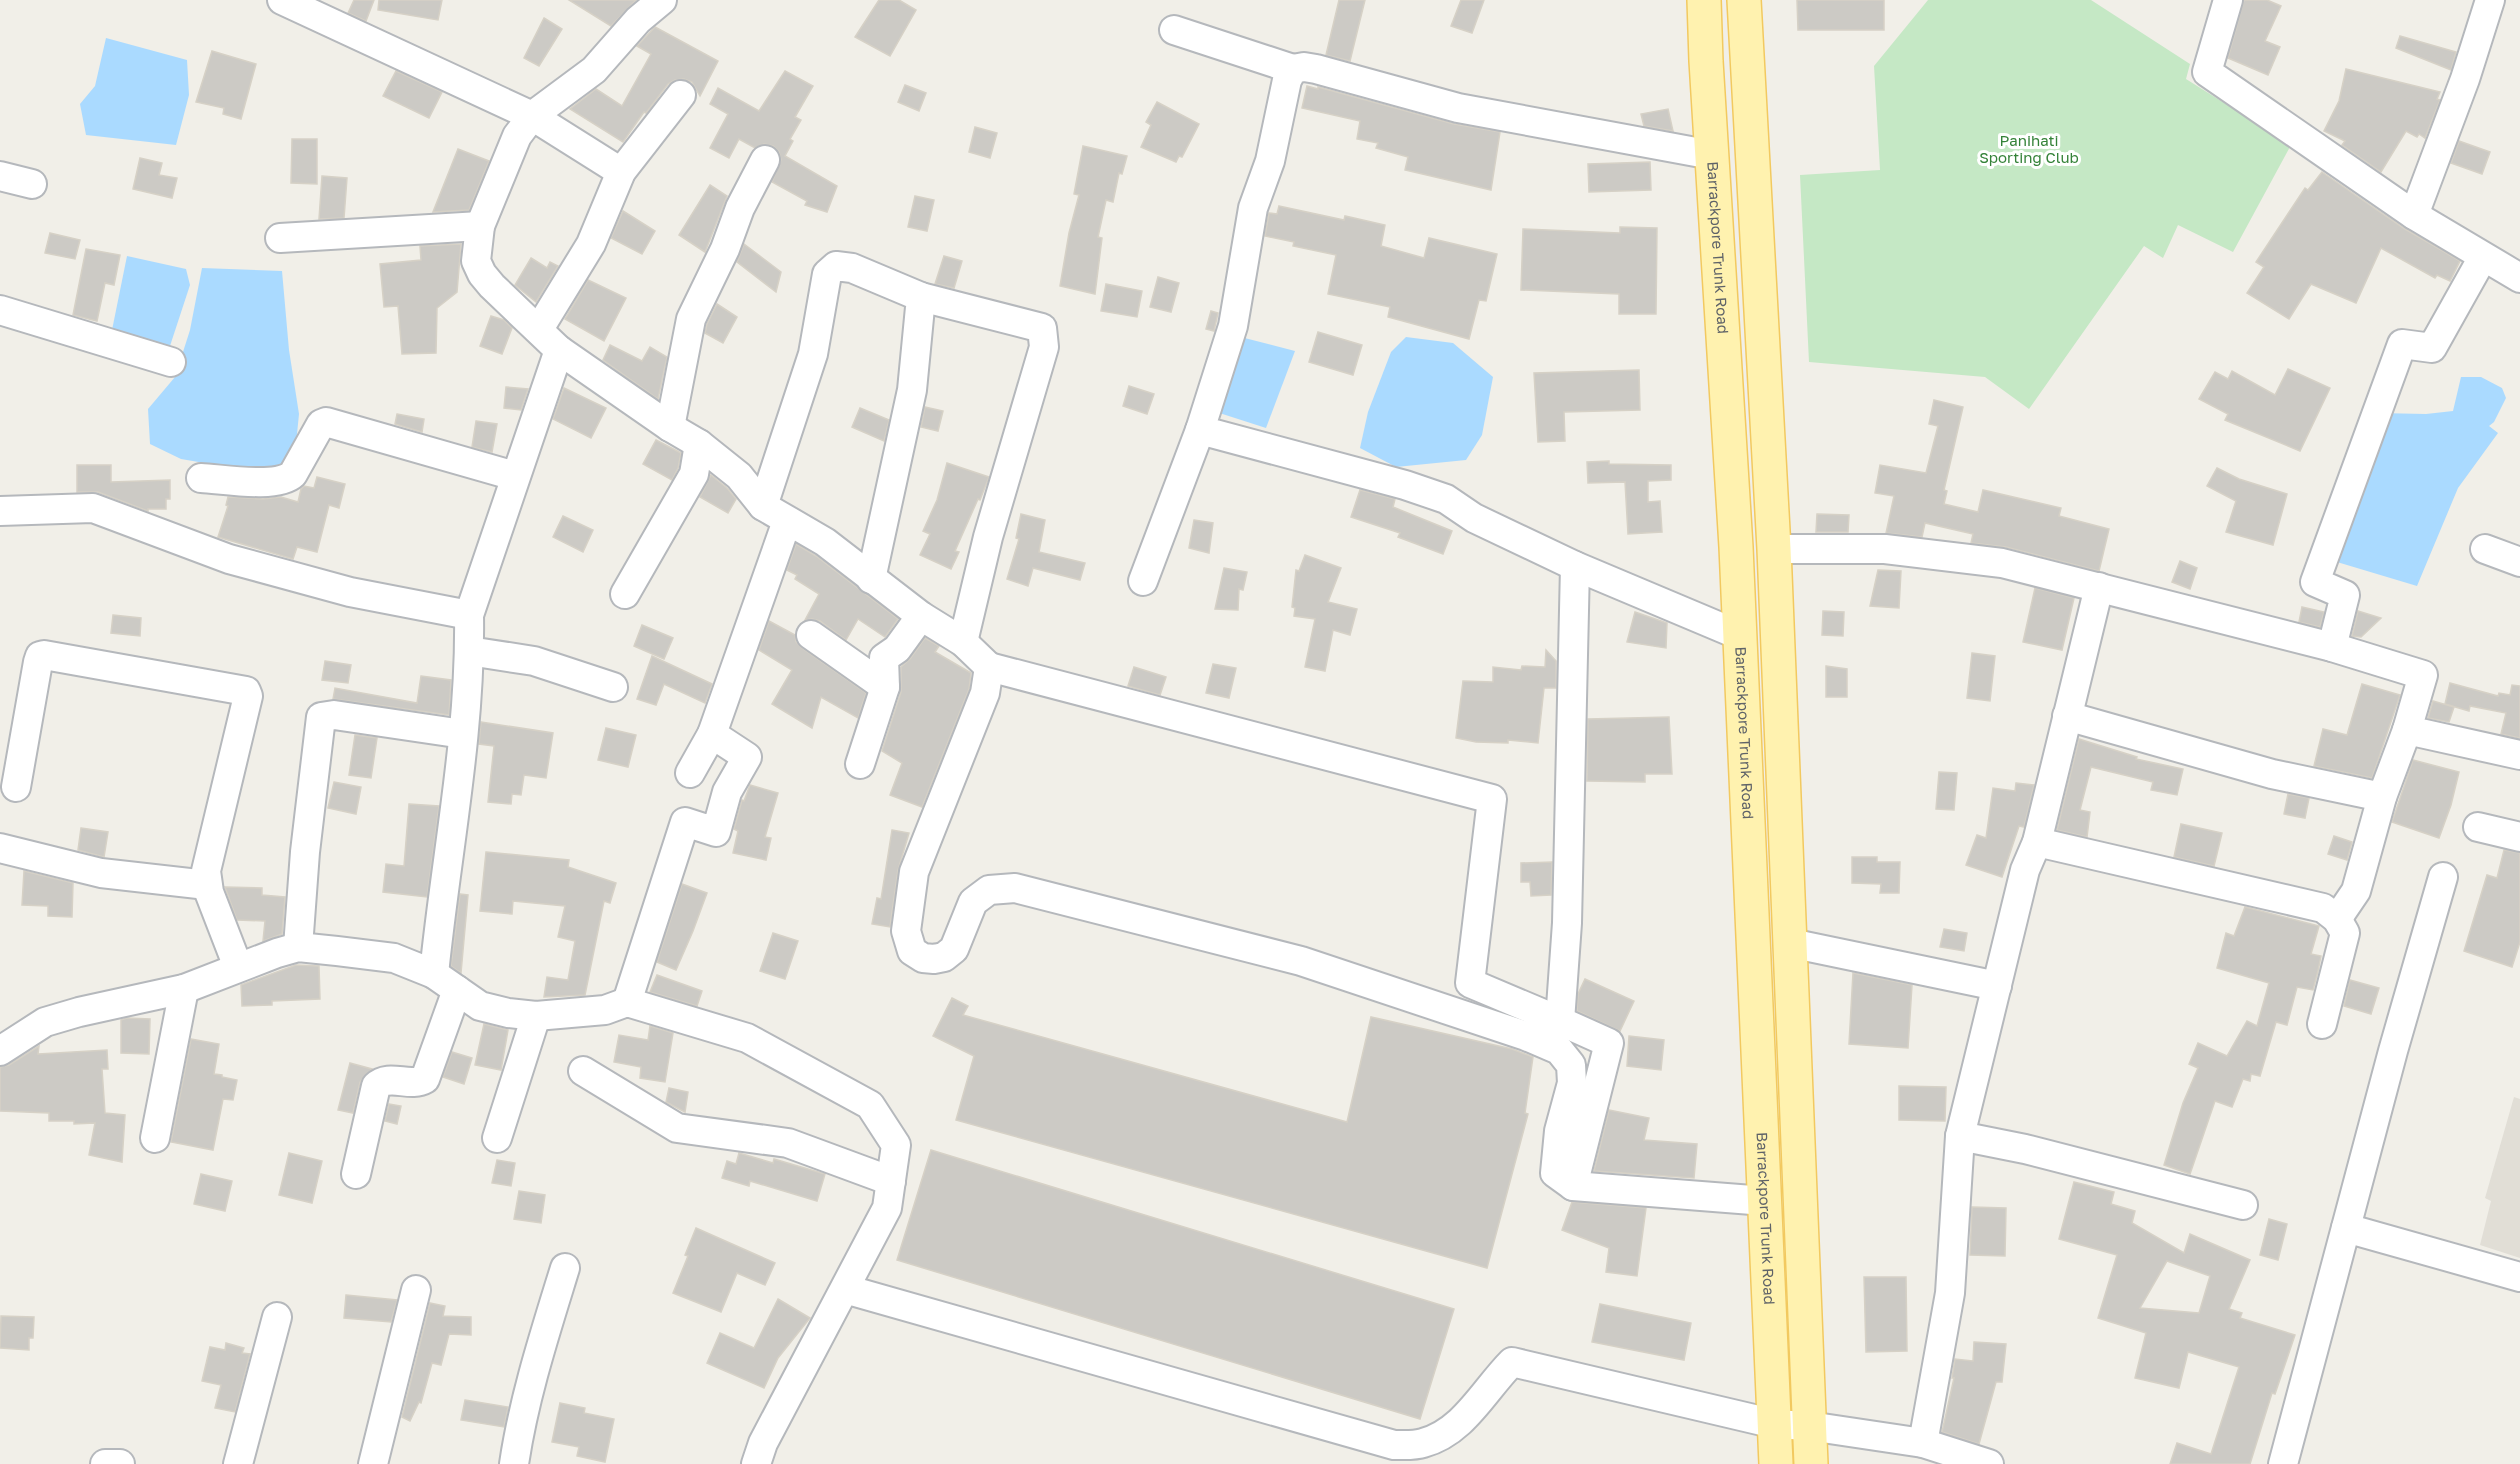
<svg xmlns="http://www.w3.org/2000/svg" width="2520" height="1464" font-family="'Golos Text',sans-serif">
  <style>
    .education { fill: #e1ded6 }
    .green { fill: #c5e8c5 }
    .water { fill: #aadaff }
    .building { fill: #cccac5; stroke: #d6d1c6; stroke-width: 1.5; fill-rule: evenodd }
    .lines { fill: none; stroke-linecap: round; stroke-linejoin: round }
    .minor-casing { stroke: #b5b8bc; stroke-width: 32 }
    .major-casing { stroke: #f2c960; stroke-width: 36 }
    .minor { stroke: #fff; stroke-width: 28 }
    .major { stroke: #fff2af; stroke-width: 33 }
    .labels { text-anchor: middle; stroke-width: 6; stroke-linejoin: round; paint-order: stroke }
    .park-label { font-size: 15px; fill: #348238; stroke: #fff }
    .street-label { font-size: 15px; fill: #5f6368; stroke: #fff }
  </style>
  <rect width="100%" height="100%" fill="#f1efe8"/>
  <polygon class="education" points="2514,1097 2520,1099 2520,1258 2480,1245 2491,1201 2485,1198"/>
  <polygon class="green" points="1928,0 2091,0 2190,64 2186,79 2291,145 2233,252 2178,225 2163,258 2144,246 2029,409 1985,377 1809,362 1800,175 1880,170 1874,66"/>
  <g class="water">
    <polygon points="106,38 187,60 189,95 176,145 86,135 80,104 95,86"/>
    <polygon points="127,256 186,269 190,285 168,352 111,335"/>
    <polygon points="202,268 282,271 289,350 299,414 296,444 276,475 181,459 150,444 148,409 175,377 190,330"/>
    <polygon points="1225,333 1295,351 1266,428 1207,409"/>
    <polygon points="1406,337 1453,343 1493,377 1482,435 1466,460 1396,467 1360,448 1368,412 1391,352"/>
    <polygon points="2461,377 2481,377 2502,388 2506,398 2494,422 2489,426 2498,433 2458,488 2417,586 2327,559 2378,413 2426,414 2453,411"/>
  </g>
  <g class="building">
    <polygon points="354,0 374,0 366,21 348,13"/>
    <polygon points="379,0 442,0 438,20 378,10"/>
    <polygon points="569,0 636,0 611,26"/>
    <polygon points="879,0 899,0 916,10 890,56 855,37"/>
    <polygon points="1339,0 1365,0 1350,61 1326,55"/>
    <polygon points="1461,0 1484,0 1472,33 1451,26"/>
    <polygon points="1797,0 1884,0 1884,30 1798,30"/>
    <polygon points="2244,0 2267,0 2281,6 2265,41 2280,47 2268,75 2228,58"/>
    <polygon points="544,18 562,29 539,66 524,58"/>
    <polygon points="655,27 718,61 700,96 692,82 684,79 675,80 668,84 646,113 644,112 623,142 570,109 596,89 622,106 651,54 637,46"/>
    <polygon points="2400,36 2456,52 2451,70 2396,48"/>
    <polygon points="212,51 256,64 241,119 223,114 224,108 196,102"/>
    <polygon points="2346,69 2440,92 2437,99 2440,100 2425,138 2419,134 2417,137 2406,131 2381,172 2342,145 2345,141 2324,131 2339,101"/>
    <polygon points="396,71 442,92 429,118 383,96"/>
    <polygon points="785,71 813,86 795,117 801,120 790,139 793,141 785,156 837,186 827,212 805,205 807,201 772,182 781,160 779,152 773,146 764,144 755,148 739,139 729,158 710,148 728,114 710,104 718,88 759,111"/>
    <polygon points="905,85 926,93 919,111 898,102"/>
    <polygon points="1307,86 1318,89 1318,87 1454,124 1500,132 1491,190 1405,170 1408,157 1376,148 1378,143 1357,139 1360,121 1302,108"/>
    <polygon points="1157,102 1199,124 1182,157 1179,156 1176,162 1141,147 1151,125 1146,122"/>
    <polygon points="1668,109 1673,131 1644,126 1641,114"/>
    <polygon points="975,127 997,133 990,158 969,152"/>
    <polygon points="292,139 317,139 317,184 291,183"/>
    <polygon points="2459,141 2490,152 2482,174 2451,163"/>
    <polygon points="1083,146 1127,156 1122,174 1119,173 1113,202 1106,200 1098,237 1102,238 1095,294 1060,286 1069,233 1079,195 1074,194"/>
    <polygon points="458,149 489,161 469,210 433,212"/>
    <polygon points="140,158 162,163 159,175 177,178 172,198 133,189"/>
    <polygon points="1650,162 1651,190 1589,192 1588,164"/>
    <polygon points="2322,172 2405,229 2460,261 2450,281 2437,275 2435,278 2381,248 2356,303 2311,284 2289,319 2247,293 2264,267 2256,262 2305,188 2308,190"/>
    <polygon points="322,176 347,178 344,218 319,219"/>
    <polygon points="710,185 727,196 705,252 679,235"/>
    <polygon points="915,196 934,200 927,231 908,227"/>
    <polygon points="1279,206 1344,220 1345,216 1385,225 1381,246 1424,258 1429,238 1497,254 1486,301 1479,300 1469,339 1388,317 1390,307 1328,294 1336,255 1293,246 1294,242 1265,236 1269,213 1277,214"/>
    <polygon points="623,211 655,231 642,254 611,238"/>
    <polygon points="1620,227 1657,228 1656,314 1619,314 1619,294 1521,290 1523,229 1620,233"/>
    <polygon points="50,233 80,240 75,259 45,253"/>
    <polygon points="461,244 457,292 437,308 436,353 402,354 398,306 384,307 380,264 421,260 420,246"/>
    <polygon points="744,244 781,272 776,292 737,262"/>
    <polygon points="86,249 120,255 114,285 105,283 97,321 73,315"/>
    <polygon points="944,256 962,261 954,288 935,284"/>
    <polygon points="531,258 547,268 550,262 558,266 536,302 515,285"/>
    <polygon points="1158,277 1179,283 1171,312 1150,307"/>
    <polygon points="588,280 626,298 604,341 565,319"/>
    <polygon points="1106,284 1142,291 1137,317 1101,311"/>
    <polygon points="717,304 737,317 723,343 705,333 707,324"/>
    <polygon points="1211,311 1218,313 1214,331 1206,329"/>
    <polygon points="491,316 504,320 512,328 502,354 480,346"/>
    <polygon points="1318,332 1362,345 1353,375 1309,362"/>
    <polygon points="610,345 642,361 650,347 667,357 658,399 603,360"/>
    <polygon points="2288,369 2330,388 2300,451 2225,420 2228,414 2199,399 2215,372 2228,379 2232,371 2275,395"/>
    <polygon points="1639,370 1640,410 1564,412 1565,441 1538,442 1534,373"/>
    <polygon points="1129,386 1154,394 1147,414 1123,406"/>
    <polygon points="506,387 528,389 521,410 504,408"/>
    <polygon points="564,388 606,408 591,438 553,419"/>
    <polygon points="1934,400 1963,407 1944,490 1947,491 1944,504 1978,512 1983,490 2061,508 2059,516 2109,529 2099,571 2006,547 1971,543 1973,534 1925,523 1922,537 1886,533 1894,496 1875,493 1880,465 1926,473 1938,426 1929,424"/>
    <polygon points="925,407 943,411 938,431 921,427"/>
    <polygon points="860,408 889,420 884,441 852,427"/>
    <polygon points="397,414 424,419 422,432 395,424"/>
    <polygon points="476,421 497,424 492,452 472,447"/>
    <polygon points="656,440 681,453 678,468 672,480 643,464"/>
    <polygon points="1609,461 1609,464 1671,465 1671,480 1648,481 1648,502 1660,501 1662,532 1628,534 1625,482 1588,483 1587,462"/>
    <polygon points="947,463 989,477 980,500 978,499 955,551 959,552 951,569 920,555 930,534 923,531 937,500"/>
    <polygon points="77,465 111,465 111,482 170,480 170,499 166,499 166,509 148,509 148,511 98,492 77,492"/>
    <polygon points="2217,468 2239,479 2287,494 2273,545 2226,532 2236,501 2207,486"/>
    <polygon points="711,475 727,488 736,499 728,513 700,497"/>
    <polygon points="317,477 345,484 339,508 329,505 317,552 297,547 293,559 218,537 228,506 226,505 228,497 263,499 281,497 298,502 301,489 304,486 314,488"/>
    <polygon points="1360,490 1395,499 1393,507 1452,531 1443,554 1398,537 1400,533 1351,517"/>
    <polygon points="1021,514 1045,520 1039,552 1085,563 1080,580 1033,568 1028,586 1007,579 1019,539 1016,538"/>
    <polygon points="1817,514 1849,515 1848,532 1816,532"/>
    <polygon points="563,516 593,530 583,552 553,537"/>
    <polygon points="1194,520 1213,523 1209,553 1189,548"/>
    <polygon points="796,544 816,556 898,619 885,637 858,619 846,640 820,621 812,619 805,620 819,594 795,579 797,575 787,570"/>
    <polygon points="1305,555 1341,568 1328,602 1357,609 1350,635 1333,630 1325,671 1305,667 1315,619 1294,616 1295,608 1292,607 1296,570 1299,571"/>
    <polygon points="2180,561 2197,568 2190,589 2172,582"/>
    <polygon points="1224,568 1247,572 1243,590 1239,589 1238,610 1215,609"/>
    <polygon points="1878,570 1901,571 1899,608 1870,606"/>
    <polygon points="2035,588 2074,598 2062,650 2023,642"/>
    <polygon points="2302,607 2324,612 2320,627 2299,622"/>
    <polygon points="1823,611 1844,612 1843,636 1822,635"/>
    <polygon points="2358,611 2381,618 2361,637 2352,636"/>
    <polygon points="1635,612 1667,623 1666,648 1627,642"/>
    <polygon points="113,615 141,618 140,636 111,633"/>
    <polygon points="769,621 795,635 796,642 802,648 866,693 858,718 821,697 812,728 772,704 792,670 759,650"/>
    <polygon points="642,625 673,638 664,659 634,646"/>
    <polygon points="925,638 939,646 935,652 971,673 969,689 922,807 890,795 902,763 882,751 901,692 901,667 910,659"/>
    <polygon points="1546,650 1556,661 1556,688 1544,688 1538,743 1508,740 1508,743 1476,742 1456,738 1463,681 1493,682 1493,667 1521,670 1522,666 1545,667"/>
    <polygon points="1972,653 1995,656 1990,701 1967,698"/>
    <polygon points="652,656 712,684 705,703 664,684 656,705 637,699"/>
    <polygon points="325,661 351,665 348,683 322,680"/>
    <polygon points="1213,664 1236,668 1229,698 1206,693"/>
    <polygon points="1826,666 1847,669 1847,697 1826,697"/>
    <polygon points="1134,667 1166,677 1160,695 1128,686"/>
    <polygon points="421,676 451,680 449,715 333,699 335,688 417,703"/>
    <polygon points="2450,683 2498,696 2499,693 2510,695 2512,685 2520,686 2520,738 2501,734 2506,713 2470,706 2469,711 2445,704"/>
    <polygon points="2362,684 2400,695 2372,778 2314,766 2323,729 2347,735"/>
    <polygon points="2433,701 2454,707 2449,722 2428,718"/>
    <polygon points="1669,717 1672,774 1645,774 1645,782 1587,781 1588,719"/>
    <polygon points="481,722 553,733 546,778 524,775 521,795 512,794 511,804 488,802 494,746 479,744"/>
    <polygon points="606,728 636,735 628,767 598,760"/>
    <polygon points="355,735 377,738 371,778 349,775"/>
    <polygon points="2079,739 2137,757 2136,759 2183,769 2177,795 2151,790 2153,782 2091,767 2080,810 2090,812 2087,837 2057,830"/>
    <polygon points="2413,760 2459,772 2451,805 2439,838 2392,822"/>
    <polygon points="1939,772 1957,773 1954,810 1936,809"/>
    <polygon points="334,782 361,787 356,814 328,808"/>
    <polygon points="2016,783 2034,785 2024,827 2019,826 2002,877 1966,865 1977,835 1986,838 1993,788 2015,791"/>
    <polygon points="750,785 778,793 765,837 771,838 766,860 733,853 738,831 734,829 742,800 744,801"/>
    <polygon points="2288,794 2309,798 2305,818 2284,814"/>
    <polygon points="409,804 439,806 427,897 383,892 386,864 404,866"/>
    <polygon points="2181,824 2222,833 2214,866 2174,857"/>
    <polygon points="81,828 108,832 104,857 78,850"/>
    <polygon points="892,830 909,833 898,870 890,927 872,924 877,898 881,899"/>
    <polygon points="2334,836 2352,842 2347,860 2328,854"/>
    <polygon points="2504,850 2520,853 2520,942 2512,967 2464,951 2487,875 2497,878"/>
    <polygon points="486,852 569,860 568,867 616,883 610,903 604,901 585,995 544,997 547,977 568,980 575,941 558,937 565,906 513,901 512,914 480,911"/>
    <polygon points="1852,857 1877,857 1877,862 1900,862 1899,893 1880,893 1881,884 1852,883"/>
    <polygon points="1552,862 1551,895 1531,896 1530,882 1521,882 1521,863"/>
    <polygon points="24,871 73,883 72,917 48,916 48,906 22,905"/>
    <polygon points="682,884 707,893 693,931 676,970 657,962"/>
    <polygon points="225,887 262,888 262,895 285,897 282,934 263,941 265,921 237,920"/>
    <polygon points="460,894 468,895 461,973 451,966"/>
    <polygon points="2245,907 2319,926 2311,954 2321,956 2318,971 2313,990 2297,987 2287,1025 2276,1022 2260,1076 2251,1074 2250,1081 2243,1079 2232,1107 2215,1101 2190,1174 2164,1165 2183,1103 2198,1068 2189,1064 2198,1043 2227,1056 2247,1021 2257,1026 2269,983 2217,968 2226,933 2234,936"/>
    <polygon points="1944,929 1967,933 1964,951 1940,947"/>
    <polygon points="773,933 798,941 785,979 760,971"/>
    <polygon points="296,965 319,966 320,999 272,1001 272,1005 242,1006 241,985"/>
    <polygon points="1853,973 1912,985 1908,1048 1849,1044"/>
    <polygon points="657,975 702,991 697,1006 650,992"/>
    <polygon points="1585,979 1634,1001 1620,1031 1577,1011 1578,994"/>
    <polygon points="2350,980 2379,988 2371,1014 2344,1006"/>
    <polygon points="952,998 968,1006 963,1015 1347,1122 1371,1017 1512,1049 1533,1057 1525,1113 1528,1114 1487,1268 956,1120 974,1056 933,1036"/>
    <polygon points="127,1018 150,1019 149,1054 121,1053 121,1020"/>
    <polygon points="484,1024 508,1030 501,1070 475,1065"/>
    <polygon points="650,1026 673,1033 665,1082 640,1078 641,1067 614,1062 619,1035 648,1040"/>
    <polygon points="1629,1036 1664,1040 1661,1070 1627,1066"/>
    <polygon points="191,1039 219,1044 214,1074 222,1075 222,1077 237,1080 233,1100 223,1099 213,1150 171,1142"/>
    <polygon points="39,1046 38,1054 107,1050 108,1069 102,1069 105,1113 125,1115 122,1162 89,1155 95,1123 74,1124 74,1121 49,1121 49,1113 0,1111 0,1067 9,1065"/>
    <polygon points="452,1052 472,1058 464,1084 443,1077"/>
    <polygon points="350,1063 372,1069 360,1082 353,1113 338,1110"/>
    <polygon points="1899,1086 1946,1087 1945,1121 1899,1120"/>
    <polygon points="669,1088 688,1092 685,1112 666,1102"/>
    <polygon points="389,1104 401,1106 397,1124 385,1121"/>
    <polygon points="1609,1110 1649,1118 1644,1140 1697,1144 1694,1178 1594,1171"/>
    <polygon points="931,1150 1454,1309 1420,1419 897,1260"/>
    <polygon points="289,1153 322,1161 312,1203 279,1195"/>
    <polygon points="739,1153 773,1163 774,1159 825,1174 817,1201 750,1181 749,1186 722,1178 727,1161 736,1164"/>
    <polygon points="497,1160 515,1163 511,1186 492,1183"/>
    <polygon points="201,1174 232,1181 225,1211 194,1204"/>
    <path d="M2074 1182 2114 1192 2111 1204 2135 1211 2132 1223 2184 1253 2190 1234 2250 1260 2229 1309 2242 1313 2240 1318 2295 1335 2275 1394 2272 1393 2250 1464H2170L2177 1443 2211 1454 2239 1367 2188 1352 2179 1388 2135 1378 2146 1333 2098 1318 2117 1255 2059 1239ZM2167 1261 2210 1276 2199 1313 2140 1308Z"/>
    <polygon points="519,1191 545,1195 541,1223 514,1219"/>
    <polygon points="1572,1202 1646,1208 1637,1276 1606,1272 1609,1248 1562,1230"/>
    <polygon points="1972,1207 2006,1208 2005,1256 1970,1255"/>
    <polygon points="2269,1219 2287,1224 2278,1260 2260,1255"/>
    <polygon points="696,1228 775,1263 765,1285 737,1273 721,1312 673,1293 688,1256 685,1255"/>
    <polygon points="1864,1277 1906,1277 1907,1351 1866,1352"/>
    <polygon points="346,1295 397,1300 391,1322 344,1318"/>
    <polygon points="778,1299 810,1318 778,1358 764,1388 707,1363 720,1333 754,1348"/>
    <polygon points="430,1303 445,1306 443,1316 471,1317 471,1335 449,1334 441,1365 432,1363 421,1403 419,1402 410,1421 402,1417"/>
    <polygon points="1600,1304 1691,1323 1684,1360 1592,1342"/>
    <polygon points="1,1316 34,1317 33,1338 29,1338 29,1350 0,1348"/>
    <polygon points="1974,1342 2006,1344 2002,1382 1996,1382 1979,1444 1942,1432 1954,1378 1952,1378 1955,1359 1973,1361"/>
    <polygon points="226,1343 244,1348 242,1353 250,1354 235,1412 215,1408 221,1385 202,1381 210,1347 225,1350"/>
    <polygon points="465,1400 508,1407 504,1427 461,1420"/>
    <polygon points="560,1403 585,1408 584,1413 614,1419 605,1462 577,1456 579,1447 552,1442"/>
  </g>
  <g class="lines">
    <defs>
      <g id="minor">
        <polyline points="282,0 532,116 621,172"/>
        <polyline points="662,0 638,20 594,70 532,116 517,136 480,226 476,261 482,274 492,286 559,350 670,427 699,444 739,476 763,506 825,542 921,616 963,642 989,667 985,693 914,872 906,931 912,951 923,958 934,959 944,957 954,949 973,902 989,890 1015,888 1301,961 1526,1036 1559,1050 1571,1065 1572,1083 1559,1131 1555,1173 1573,1186 1765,1201"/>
        <polyline points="2228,0 2207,72 2414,215 2520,278"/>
        <polyline points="1174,30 1293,69"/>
        <polyline points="1712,155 1458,108 1316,69 1304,67 1293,69 1287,80 1270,161 1253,208 1233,326 1200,430 1405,485 1446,499 1474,518 1575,566 1739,635"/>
        <polyline points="0,176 32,184"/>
        <polyline points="2414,215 2465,79 2490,0"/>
        <polyline points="280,238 480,226"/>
        <polyline points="921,297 1042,328 1044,347 988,537 963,642"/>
        <polyline points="0,310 171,362"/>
        <polyline points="539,329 591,244 621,172 681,95"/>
        <polyline points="670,427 691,319 725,249 740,208 765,160"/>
        <path d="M201 478C223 479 277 489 293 474L321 424 326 422 515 476"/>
        <polyline points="763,506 813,354 827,274 836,266 852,268 921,297 912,390 871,579"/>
        <polyline points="0,511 93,508 229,559 350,592 469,615"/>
        <polyline points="1774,549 1885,549 2002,563 2332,647 2423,675 2407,730 2520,755"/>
        <polyline points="2485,549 2520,562"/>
        <polyline points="1143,581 1200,430"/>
        <polyline points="625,594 694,474 699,444"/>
        <polyline points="811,635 885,687 884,658 897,649 921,616"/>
        <polyline points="2332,647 2345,595 2315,582 2402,344 2432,348 2483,257"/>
        <polyline points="469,651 534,661 613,687"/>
        <polyline points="989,667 1492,799 1470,983 1560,1021"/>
        <polyline points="2067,716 2272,774 2382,797"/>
        <polyline points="860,764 885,687"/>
        <polyline points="690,773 712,734"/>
        <polyline points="16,787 38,662 40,656 44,655 246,691 248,696 206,871 209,892 238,967"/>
        <polyline points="2478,827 2520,837"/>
        <polyline points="2037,842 2323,908 2337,919 2345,933 2322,1024"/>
        <polyline points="0,848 101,873 207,885"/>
        <polyline points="2337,919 2356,891 2382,797 2407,730"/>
        <polyline points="1790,943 1997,986"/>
        <polyline points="298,947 305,852 321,717 334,715 463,734"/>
        <path d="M434 974C446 854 471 736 469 615L559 350"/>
        <polyline points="627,1002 685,822 716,832 727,792 747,757 712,734 787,521"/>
        <polyline points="0,1051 45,1022 79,1012 184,989 277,953 298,947 337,951 394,958 434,974 480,1006 508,1013 536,1016 605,1010 627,1002 747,1038 870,1105 896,1145 887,1208 763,1443 756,1464"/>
        <polyline points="583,1071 677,1128 788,1143 891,1181"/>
        <polyline points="1960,1136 2025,1149 2243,1205"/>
        <polyline points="155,1138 184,989"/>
        <polyline points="497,1138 536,1016"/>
        <path d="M356 1174 376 1086C389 1073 410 1088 425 1079L457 990"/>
        <polyline points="1573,1186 1609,1043 1560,1021 1567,923 1575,566"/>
        <polyline points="2346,1228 2520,1277"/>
        <path d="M845 1289 1394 1445C1403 1445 1414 1446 1423 1443 1464 1432 1484 1390 1512 1362L1775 1424 1809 1426 1923 1443 1989 1464"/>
        <polyline points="1923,1443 1950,1293 1960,1136 2025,870 2037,842 2099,587"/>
        <polyline points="105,1464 120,1464"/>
        <polyline points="238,1464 277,1317"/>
        <polyline points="373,1464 416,1290"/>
        <path d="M514 1464C524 1397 545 1333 565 1268"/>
        <polyline points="2283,1464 2393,1051 2443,877"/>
      </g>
      <g id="major">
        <path id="s1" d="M1704 0 1706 61 1736 547 1776 1464"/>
        <polyline points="1744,0 1774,549 1811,1464"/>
      </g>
    </defs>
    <use href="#minor" class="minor-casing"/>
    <use href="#major" class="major-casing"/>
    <use href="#minor" class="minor"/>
    <use href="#major" class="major"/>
  </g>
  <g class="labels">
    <g class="park-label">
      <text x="2029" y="146">Panihati<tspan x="2029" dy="17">Sporting Club</tspan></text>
    </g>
    <g class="street-label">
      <text dy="5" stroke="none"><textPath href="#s1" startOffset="248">Barrackpore Trunk Road</textPath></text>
      <text dy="5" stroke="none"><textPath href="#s1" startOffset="734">Barrackpore Trunk Road</textPath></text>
      <text dy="5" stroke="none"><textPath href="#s1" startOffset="1220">Barrackpore Trunk Road</textPath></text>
    </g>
  </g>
</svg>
